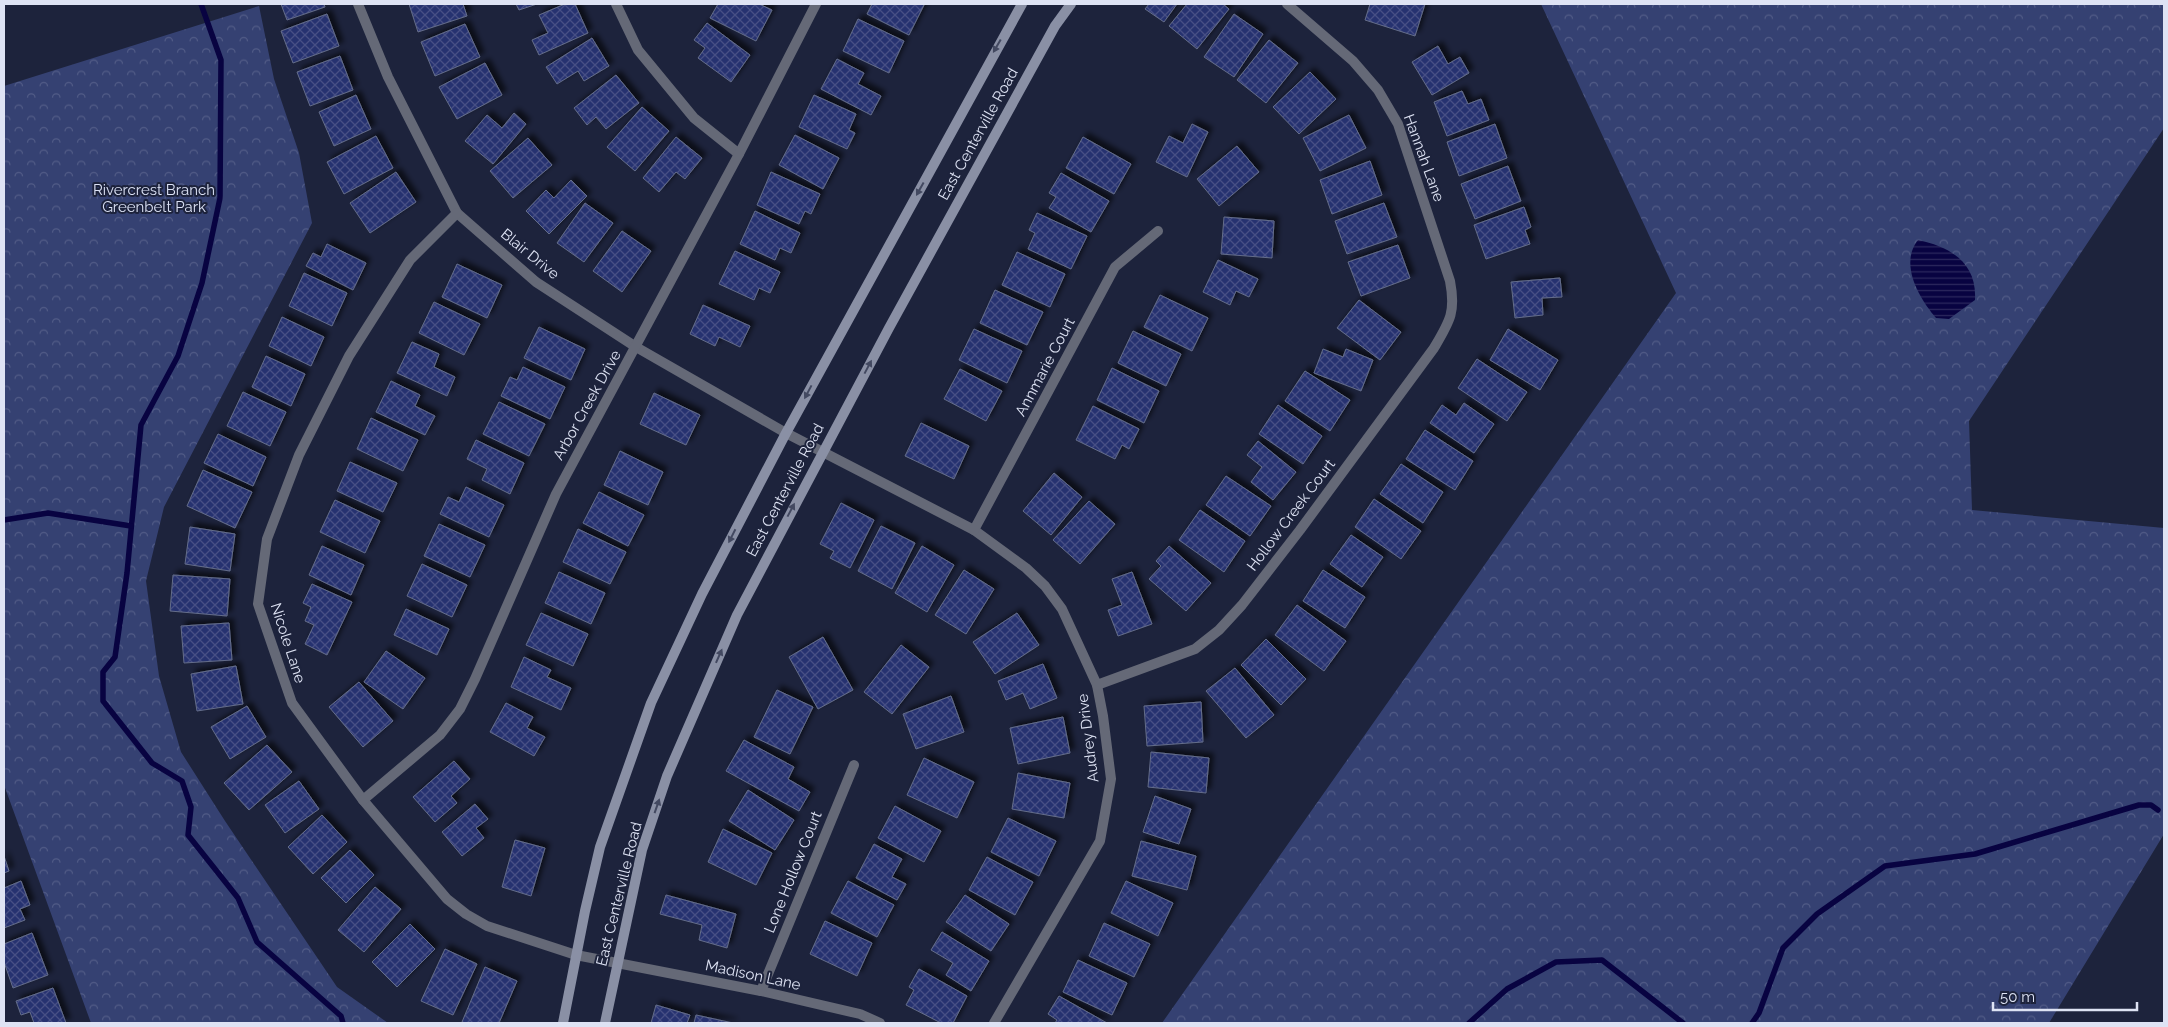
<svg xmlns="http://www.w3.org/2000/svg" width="2168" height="1027" font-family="Raleway,sans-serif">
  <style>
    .forest { fill: url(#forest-crowns) }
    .water { fill: url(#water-rules) }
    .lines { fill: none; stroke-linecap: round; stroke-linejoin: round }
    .stream { stroke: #080341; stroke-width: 5.5 }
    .building { fill: url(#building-cross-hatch); stroke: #646d8a; filter: url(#shadow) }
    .street { stroke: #656977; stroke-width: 10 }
    .secondary { stroke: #8a90a5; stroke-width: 10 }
    .oneway { fill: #434961 }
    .labels { text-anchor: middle; stroke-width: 4; stroke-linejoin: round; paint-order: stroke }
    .street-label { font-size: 15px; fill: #dee3f4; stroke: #1d233c }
    .park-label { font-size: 15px; fill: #dbe1f5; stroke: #1d233c }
  </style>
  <defs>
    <pattern id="forest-crowns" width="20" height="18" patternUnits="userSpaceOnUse" patternTransform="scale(1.25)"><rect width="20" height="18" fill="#354172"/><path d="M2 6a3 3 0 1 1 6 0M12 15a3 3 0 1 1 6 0" fill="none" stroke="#525c87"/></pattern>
    <pattern id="water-rules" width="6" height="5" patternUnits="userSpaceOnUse" patternTransform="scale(1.25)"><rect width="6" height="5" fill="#080341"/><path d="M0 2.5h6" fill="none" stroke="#2c285d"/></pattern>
    <pattern id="building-cross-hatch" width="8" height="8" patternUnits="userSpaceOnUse" patternTransform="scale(1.25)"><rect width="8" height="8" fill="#273270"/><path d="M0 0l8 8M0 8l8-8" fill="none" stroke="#465085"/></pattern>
    <filter id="shadow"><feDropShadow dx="4.5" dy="-4.5" stdDeviation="2.5" flood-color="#0009"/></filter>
  </defs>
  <rect width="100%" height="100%" fill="#1d233c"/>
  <g class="forest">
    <polygon points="1541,4 2164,4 2164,128 1969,421 1972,510 2164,528 2164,834 2049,1023 1162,1023 1676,293"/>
    <polygon points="259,6 274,79 299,153 312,223 164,507 146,581 159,676 181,752 225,821 337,987 388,1023 91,1023 4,785 4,86"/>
  </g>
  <path class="water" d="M1918 240C1950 247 1977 262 1975 300L1949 319 1936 318C1919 298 1899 264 1918 240Z"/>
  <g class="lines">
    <g class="stream">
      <polyline points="201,4 221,60 220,198 202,283 178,356 141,425 127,573 115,657 103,672 103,701 152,763 182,781 191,807 188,835 238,898 257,942 341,1016 343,1023"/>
      <polyline points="4,520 48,513 131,526"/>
      <polyline points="1469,1023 1507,989 1556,962 1602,960 1683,1023"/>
      <polyline points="1752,1023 1759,1013 1783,948 1817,914 1885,866 1975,854 2139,805 2151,805 2158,810"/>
    </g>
  </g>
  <g class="building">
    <polygon points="281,4 324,4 325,7 287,20"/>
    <polygon points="409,4 463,4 467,16 418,32"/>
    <polygon points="516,4 537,4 519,10"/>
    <polygon points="565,4 575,4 588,33 539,55 532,40 548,33 539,15"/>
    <polygon points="718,4 759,4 772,10 756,41 710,18"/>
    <polygon points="872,4 922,4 924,5 909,35 867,14"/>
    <polygon points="1149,4 1177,4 1164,22 1145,9"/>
    <polygon points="1187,4 1223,4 1229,9 1197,49 1169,26"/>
    <polygon points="1370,4 1425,4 1415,36 1365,20"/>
    <polygon points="327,14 339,46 293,63 281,31"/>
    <polygon points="1234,14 1263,34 1234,77 1204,57"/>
    <polygon points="858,19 904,41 889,73 843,51"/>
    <polygon points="707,23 750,55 731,82 698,58 705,48 694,40"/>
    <polygon points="465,24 480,57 435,76 421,42"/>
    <polygon points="592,38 609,66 584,81 578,71 557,84 546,67"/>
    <polygon points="1269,40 1298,63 1266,103 1237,80"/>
    <polygon points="1438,46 1448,64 1460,57 1469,73 1432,95 1412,62"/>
    <polygon points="340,56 353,90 310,106 297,72"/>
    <polygon points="837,59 864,73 858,84 881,96 871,115 821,89"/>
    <polygon points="485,63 502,95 457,119 439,87"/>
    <polygon points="1310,72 1336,99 1299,134 1273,107"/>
    <polygon points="616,75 639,103 606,129 596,117 587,125 574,108"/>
    <polygon points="1462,91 1468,104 1481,99 1489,120 1447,136 1434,102"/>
    <polygon points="356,95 371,129 334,146 319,112"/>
    <polygon points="814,95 856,114 849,130 855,133 847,149 799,127"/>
    <polygon points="642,107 669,131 635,171 607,147"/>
    <polygon points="514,113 526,124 493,164 465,141 487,115 502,128"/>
    <polygon points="1349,115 1366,148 1320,171 1303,138"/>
    <polygon points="1192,124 1208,132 1187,177 1156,162 1169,136 1183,143"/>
    <polygon points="1495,124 1507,158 1459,176 1447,142"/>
    <polygon points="795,135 839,158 823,189 779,165"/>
    <polygon points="376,136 393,168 344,194 327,162"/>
    <polygon points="676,137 702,158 685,179 676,172 659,192 643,178"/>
    <polygon points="1083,137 1131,164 1114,194 1066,168"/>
    <polygon points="528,138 552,165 513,198 490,171"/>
    <polygon points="1237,146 1259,172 1219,206 1197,179"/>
    <polygon points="1370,161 1382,195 1332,214 1320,180"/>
    <polygon points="1508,166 1521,201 1475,219 1461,184"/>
    <polygon points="396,172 416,202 370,233 350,203"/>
    <polygon points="771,172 820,194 811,214 805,211 799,224 757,205"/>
    <polygon points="1061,173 1109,201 1091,232 1049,208 1056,197 1049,193"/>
    <polygon points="571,180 587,196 549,234 526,211 546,190 554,198"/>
    <polygon points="585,203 613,223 584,262 557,243"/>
    <polygon points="1384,203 1397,237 1347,254 1335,221"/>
    <polygon points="1524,207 1531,227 1525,230 1530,244 1486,259 1474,225"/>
    <polygon points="755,211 800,233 791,253 780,248 775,260 740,244"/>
    <polygon points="1037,213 1087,236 1071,269 1028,249 1035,233 1029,230"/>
    <polygon points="1224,217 1274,221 1272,258 1221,254"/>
    <polygon points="622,231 651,251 622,292 593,271"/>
    <polygon points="327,244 366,263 353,290 306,266 313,253 321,257"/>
    <polygon points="1398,245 1410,278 1361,296 1348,262"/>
    <polygon points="735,251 780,272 770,293 759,288 754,300 719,284"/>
    <polygon points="1017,252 1065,274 1050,307 1002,285"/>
    <polygon points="1218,260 1258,279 1249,297 1236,291 1230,305 1203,292"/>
    <polygon points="457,264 502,285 487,318 442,297"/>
    <polygon points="304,273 347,293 332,326 289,306"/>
    <polygon points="1560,278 1562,297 1542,298 1543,315 1515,318 1511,282"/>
    <polygon points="995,290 1043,312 1027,345 980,323"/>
    <polygon points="1160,295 1208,318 1192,351 1144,327"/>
    <polygon points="1359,300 1401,332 1380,360 1337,328"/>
    <polygon points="434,302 480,324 464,355 419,333"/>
    <polygon points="703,305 750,326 740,347 719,337 715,346 690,334"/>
    <polygon points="282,317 324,337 311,366 269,346"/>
    <polygon points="539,327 585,349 571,380 524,358"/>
    <polygon points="974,329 1022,351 1007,383 959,360"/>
    <polygon points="1508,329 1558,360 1540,390 1490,360"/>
    <polygon points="1133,331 1181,354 1166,386 1118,363"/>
    <polygon points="412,342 439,354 434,367 455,377 447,396 397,373"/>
    <polygon points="1323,349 1343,357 1346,349 1373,360 1361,391 1314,373"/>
    <polygon points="266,356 305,374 291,406 252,387"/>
    <polygon points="1477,359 1527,392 1507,421 1458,388"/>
    <polygon points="523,367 565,387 550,419 501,396 510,377 517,380"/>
    <polygon points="1112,368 1159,391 1144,423 1097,400"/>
    <polygon points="960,369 1002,391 986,421 944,399"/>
    <polygon points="1305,371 1350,400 1330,431 1285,401"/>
    <polygon points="391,381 420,395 415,406 435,416 425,435 376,412"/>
    <polygon points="243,392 286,412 270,446 227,426"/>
    <polygon points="654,393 700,415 686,445 640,424"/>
    <polygon points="499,402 545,424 529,456 483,434"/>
    <polygon points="1464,403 1494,424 1474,453 1430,423 1442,405 1456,415"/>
    <polygon points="1278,405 1322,436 1303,464 1259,434"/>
    <polygon points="1093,406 1139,429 1129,449 1122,445 1115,459 1076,440"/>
    <polygon points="371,418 418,440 403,471 357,449"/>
    <polygon points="921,423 969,446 954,479 905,456"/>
    <polygon points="1425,430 1473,461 1455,490 1406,459"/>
    <polygon points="218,434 266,457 253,486 204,463"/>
    <polygon points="476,440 524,463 510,494 482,480 487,469 467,459"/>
    <polygon points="1258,441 1296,472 1273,500 1251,482 1262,467 1247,455"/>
    <polygon points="620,451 663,472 648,505 604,485"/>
    <polygon points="350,462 397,483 383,512 337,491"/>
    <polygon points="1401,464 1443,492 1423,523 1380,494"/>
    <polygon points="203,470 252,492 235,528 187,506"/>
    <polygon points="1054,473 1082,497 1051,535 1023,511"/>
    <polygon points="1226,476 1271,506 1250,536 1206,505"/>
    <polygon points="466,487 504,505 489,537 440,514 448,497 459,502"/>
    <polygon points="599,492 644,515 628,546 583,523"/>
    <polygon points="1374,499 1421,531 1401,559 1355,527"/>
    <polygon points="335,500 380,521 365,553 320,532"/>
    <polygon points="1089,501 1115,524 1080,564 1053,540"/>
    <polygon points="841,503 874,520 850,568 830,558 834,551 820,544"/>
    <polygon points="1200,510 1245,541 1224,572 1179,540"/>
    <polygon points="439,524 485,545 470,577 424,556"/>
    <polygon points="881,526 915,543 892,589 858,571"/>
    <polygon points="190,527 235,534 230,571 185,564"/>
    <polygon points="578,529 626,552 610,584 563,562"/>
    <polygon points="1351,535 1383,557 1362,587 1330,564"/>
    <polygon points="322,546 364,565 351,595 309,575"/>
    <polygon points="922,546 954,565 927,612 895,593"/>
    <polygon points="1169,546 1211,583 1186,611 1149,579 1161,566 1156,561"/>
    <polygon points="422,564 467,585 452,617 407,596"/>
    <polygon points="964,570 994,589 966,634 935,615"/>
    <polygon points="1323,570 1365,597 1345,628 1303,601"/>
    <polygon points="559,572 605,593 591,624 545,603"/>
    <polygon points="1132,572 1152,624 1118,636 1108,610 1122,605 1112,579"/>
    <polygon points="173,575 230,579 227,616 170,611"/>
    <polygon points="312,584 352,602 327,655 305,644 314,625 305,621 311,607 303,603"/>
    <polygon points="1297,605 1346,641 1324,671 1275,635"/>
    <polygon points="406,609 449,629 437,655 394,635"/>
    <polygon points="541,613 588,634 573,666 526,645"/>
    <polygon points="1017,613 1039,645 995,674 973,642"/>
    <polygon points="229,623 232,660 184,663 181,626"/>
    <polygon points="823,637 853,690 818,709 789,657"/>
    <polygon points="1266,639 1306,679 1281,705 1241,665"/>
    <polygon points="901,645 929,667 892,714 864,692"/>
    <polygon points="386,651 425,678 403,709 364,682"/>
    <polygon points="524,657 551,670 547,677 571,688 561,710 511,687"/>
    <polygon points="1043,664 1057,698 1030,709 1023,693 1006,700 998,681"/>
    <polygon points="236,666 243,704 197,711 191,674"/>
    <polygon points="1235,668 1274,715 1246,738 1206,691"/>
    <polygon points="359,682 393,721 363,747 329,707"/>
    <polygon points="777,690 813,707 790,754 754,737"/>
    <polygon points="951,696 964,732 916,749 903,714"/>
    <polygon points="1201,702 1203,742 1147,746 1144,706"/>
    <polygon points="506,703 533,717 527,728 545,737 534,756 490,732"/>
    <polygon points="247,706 266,737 230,759 211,727"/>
    <polygon points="1063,717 1070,753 1018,764 1010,728"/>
    <polygon points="744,740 794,767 788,779 810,792 799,811 726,771"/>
    <polygon points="267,745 292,772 249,810 224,783"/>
    <polygon points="1151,752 1209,758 1206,793 1148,787"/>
    <polygon points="924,758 974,782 957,818 907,795"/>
    <polygon points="454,761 470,779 451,796 457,803 435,822 413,797"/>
    <polygon points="1018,773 1070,783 1064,818 1012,809"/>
    <polygon points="299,781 319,809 285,833 265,805"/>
    <polygon points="748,790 794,820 775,850 729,821"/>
    <polygon points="1155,796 1191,809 1179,844 1143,832"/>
    <polygon points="475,804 488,819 476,828 484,838 462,856 442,832"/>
    <polygon points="895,806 941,831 924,862 878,838"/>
    <polygon points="322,815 347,842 313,874 288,847"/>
    <polygon points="1008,818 1056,841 1039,876 991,852"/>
    <polygon points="723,829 772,853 756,885 708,862"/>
    <polygon points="515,840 545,848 531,896 502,887"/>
    <polygon points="1141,841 1196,856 1187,890 1132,876"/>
    <polygon points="874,844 902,859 892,877 906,884 897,900 856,878"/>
    <polygon points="350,850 374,875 346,903 321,878"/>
    <polygon points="4,856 9,871 4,873"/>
    <polygon points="987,857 1033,882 1015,915 969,890"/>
    <polygon points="21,881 30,905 20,909 25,920 4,928 4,888"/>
    <polygon points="848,881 894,905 877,937 831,913"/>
    <polygon points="1126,881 1173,903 1158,936 1111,913"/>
    <polygon points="375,887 401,909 364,952 338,930"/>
    <polygon points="666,895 736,914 727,948 699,940 702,925 660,914"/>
    <polygon points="965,895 1009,924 991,951 946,922"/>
    <polygon points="825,921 872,943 857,976 810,954"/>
    <polygon points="1104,923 1150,944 1134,977 1089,956"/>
    <polygon points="410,924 435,949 397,987 372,962"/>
    <polygon points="942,932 989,961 971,991 946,975 953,963 931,950"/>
    <polygon points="32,933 48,975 13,988 4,962 4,944"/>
    <polygon points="445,949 477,964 453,1015 421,1001"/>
    <polygon points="1078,960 1127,983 1112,1015 1063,992"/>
    <polygon points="485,967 517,981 499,1023 466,1023 462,1022"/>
    <polygon points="919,969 967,996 953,1023 941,1023 906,1005 914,990 909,987"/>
    <polygon points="53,988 66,1023 34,1023 30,1012 21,1015 16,1001"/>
    <polygon points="1059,996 1107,1023 1055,1023 1057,1020 1048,1014"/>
    <polygon points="656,1005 690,1015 687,1023 651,1023"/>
    <polygon points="696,1015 733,1023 694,1023"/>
  </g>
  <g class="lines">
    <g class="street">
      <polyline points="358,4 388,77 457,213 536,282 636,347 786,433 974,530 1026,568 1045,586 1062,609 1097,685 1103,716 1111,779 1100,841 994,1023"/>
      <polyline points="616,4 638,50 694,118 739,154"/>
      <polyline points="457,213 410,260 349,356 299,455 267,539 258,604 292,703 363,800 447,899 466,914 487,926 576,955 761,991 860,1014 880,1023"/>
      <polyline points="974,530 1115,267 1158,231"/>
      <path d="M1097 685 1195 649 1219 630 1242 605 1300 530 1434 348C1450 321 1456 312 1450 281L1398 124 1378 90 1353 61 1287 4"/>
      <polyline points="363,800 440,735 460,709 475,679 556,494 739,154 816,4"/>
      <polyline points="761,991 854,765"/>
    </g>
    <g class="secondary">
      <polyline points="563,1023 585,911 600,847 651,703 702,594 786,433 1022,4"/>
      <polyline points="605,1023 642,850 667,776 737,615 889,328 1055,26 1071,4"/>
    </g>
  </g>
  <defs><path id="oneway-solid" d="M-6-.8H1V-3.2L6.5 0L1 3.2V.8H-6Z" transform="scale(1.25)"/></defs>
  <g class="oneway">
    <use href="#oneway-solid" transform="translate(997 46) rotate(120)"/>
    <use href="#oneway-solid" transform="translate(920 189) rotate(119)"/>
    <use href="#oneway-solid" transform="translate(868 367) rotate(-62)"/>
    <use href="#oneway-solid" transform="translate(808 392) rotate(118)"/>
    <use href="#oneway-solid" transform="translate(791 510) rotate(-62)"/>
    <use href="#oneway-solid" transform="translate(732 536) rotate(117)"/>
    <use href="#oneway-solid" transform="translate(719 656) rotate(-66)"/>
    <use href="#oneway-solid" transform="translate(657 806) rotate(-71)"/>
  </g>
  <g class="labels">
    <g class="street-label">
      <text transform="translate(978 134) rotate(-61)" y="5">East Centerville Road</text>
      <text transform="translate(1424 158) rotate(70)" y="5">Hannah Lane</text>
      <text transform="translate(530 254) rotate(39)" y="5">Blair Drive</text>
      <text transform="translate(1045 367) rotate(-62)" y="5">Annmarie Court</text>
      <text transform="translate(587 405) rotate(-61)" y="5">Arbor Creek Drive</text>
      <text transform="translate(785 490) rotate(-62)" y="5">East Centerville Road</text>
      <text transform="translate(1291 515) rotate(-53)" y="5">Hollow Creek Court</text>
      <text transform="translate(288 643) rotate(72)" y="5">Nicole Lane</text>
      <text transform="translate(1088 738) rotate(-97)" y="5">Audrey Drive</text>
      <text transform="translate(793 872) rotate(-68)" y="5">Lone Hollow Court</text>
      <text transform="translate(619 894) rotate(-76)" y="5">East Centerville Road</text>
      <text transform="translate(753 975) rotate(12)" y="5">Madison Lane</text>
    </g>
    <g class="park-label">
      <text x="154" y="195">Rivercrest Branch<tspan x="154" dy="17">Greenbelt Park</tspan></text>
    </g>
  </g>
  <rect width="2168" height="1027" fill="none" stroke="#dee3f4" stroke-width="10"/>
  <path d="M1993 1002v8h144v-8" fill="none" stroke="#dee3f4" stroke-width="2.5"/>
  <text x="2000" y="1002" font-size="15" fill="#dee3f4" stroke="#1d233c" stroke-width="4" paint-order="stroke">50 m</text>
</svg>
